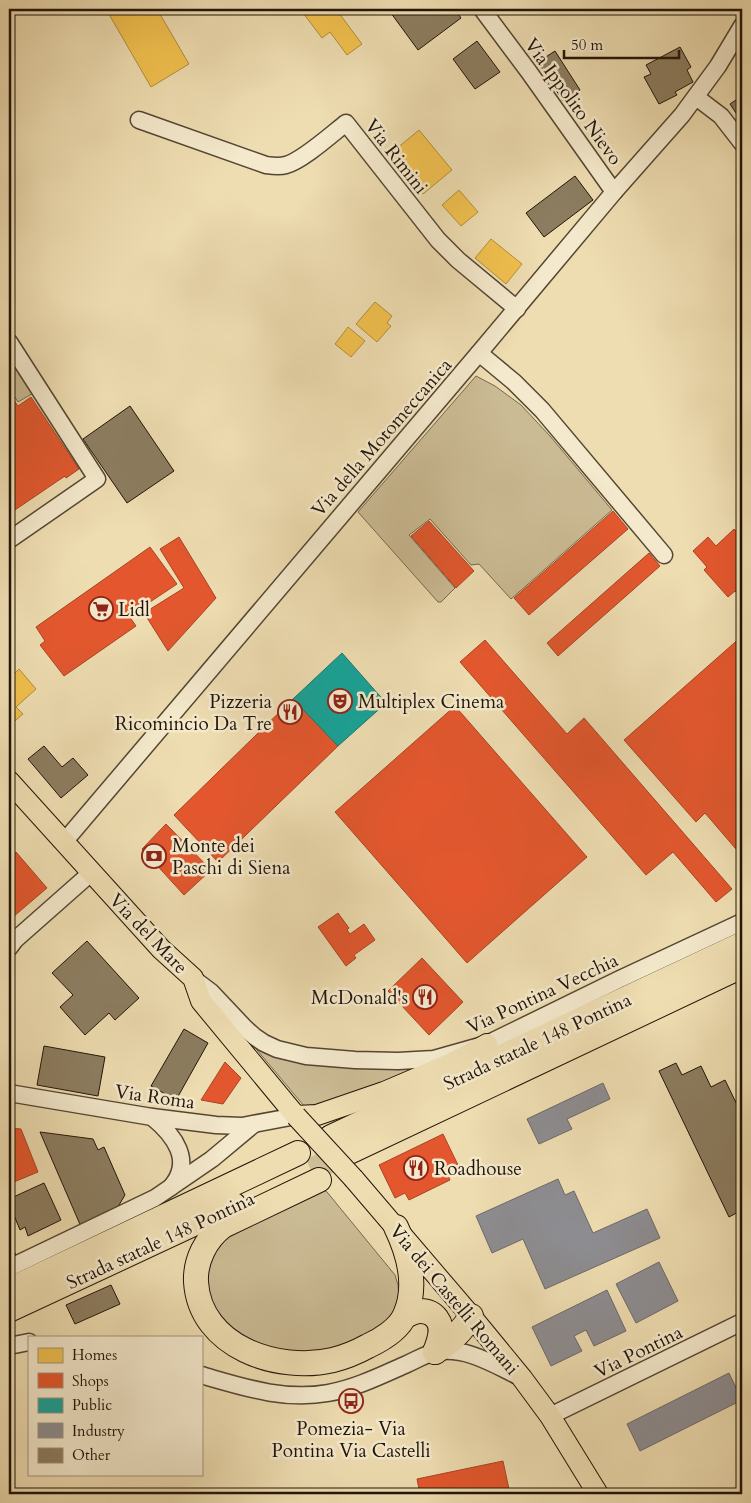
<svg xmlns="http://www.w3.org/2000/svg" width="751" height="1503" font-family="Cardo,serif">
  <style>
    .green { fill: #cbbb94; stroke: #76684e }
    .homes { fill: #f2c14e; stroke: #b38d39 }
    .shops { fill: #e4572e; stroke: #aa4323 }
    .public { fill: #17a398; stroke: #1a786d }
    .industry { fill: #8d8d92; stroke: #6d6969 }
    .building { fill: #8c7d60; stroke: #211408 }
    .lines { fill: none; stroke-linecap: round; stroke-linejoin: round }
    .highway-tunnel { stroke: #cfbf98; stroke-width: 24; stroke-dasharray: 24 12; stroke-linecap: butt }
    .minor-casing { stroke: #544632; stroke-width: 19 }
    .major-casing { stroke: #211408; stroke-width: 22 }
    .highway-casing { stroke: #211408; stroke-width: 26 }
    .minor { stroke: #f4e9cc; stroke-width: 16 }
    .major { stroke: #eeddb1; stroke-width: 20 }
    .highway { stroke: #eeddb1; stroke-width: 24 }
    .major-bridge-casing { stroke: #211408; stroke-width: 22; stroke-linecap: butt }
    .major-bridge { stroke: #eeddb1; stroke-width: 20 }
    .labels { text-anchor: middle; stroke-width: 5; stroke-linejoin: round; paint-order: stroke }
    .street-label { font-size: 19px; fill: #211408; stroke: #f4e9cc }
    .poi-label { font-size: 19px; fill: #211408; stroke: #f4e9cc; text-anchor: start }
  </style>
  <rect width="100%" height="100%" fill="#eeddb1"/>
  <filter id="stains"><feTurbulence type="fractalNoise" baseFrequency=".004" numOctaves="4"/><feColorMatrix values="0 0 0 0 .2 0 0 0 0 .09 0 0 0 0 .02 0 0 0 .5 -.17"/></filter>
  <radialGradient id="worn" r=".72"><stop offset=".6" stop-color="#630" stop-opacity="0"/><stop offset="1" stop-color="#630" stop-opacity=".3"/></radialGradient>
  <g class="green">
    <polygon points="9,353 35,392 18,402 9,388"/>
    <polygon points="476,376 495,386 521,405 550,436 612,510 511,599 479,564 471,565 430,519 409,535 455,588 441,602 438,602 358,512"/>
    <polygon points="252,1044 428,1068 321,1104 304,1106"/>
    <polygon points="324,1190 327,1192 395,1275 398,1285 400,1310 350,1349 277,1355 219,1324 205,1280 214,1253 228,1236"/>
  </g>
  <g class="homes">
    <polygon points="106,9 157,9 189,64 151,87"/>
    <polygon points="300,9 336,9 362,44 347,55 330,32 322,38"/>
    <polygon points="419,130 452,170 423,194 390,154"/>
    <polygon points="459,190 478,212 461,226 442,205"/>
    <polygon points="491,239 522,264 506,284 475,258"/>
    <polygon points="375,302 392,316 387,323 391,326 377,342 356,324"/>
    <polygon points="348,327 365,341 351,357 335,344"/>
    <polygon points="19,669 36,689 16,707 23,714 9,726 9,679"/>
  </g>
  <g class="shops">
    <polygon points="9,393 18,406 31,397 79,469 66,478 65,476 9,514"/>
    <polygon points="613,511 628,529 529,615 514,598"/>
    <polygon points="429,521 474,571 456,588 411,536"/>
    <polygon points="734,529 742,538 742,599 735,591 728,597 704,570 707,567 693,551 708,537 716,546"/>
    <polygon points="179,537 216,598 168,651 144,613 184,588 160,549"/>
    <polygon points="150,547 177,584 129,616 136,626 64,676 40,645 45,641 36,627"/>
    <polygon points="649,553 660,566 558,656 547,643"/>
    <polygon points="741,637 742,638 742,856 705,813 696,822 624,740"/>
    <polygon points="485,640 567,734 584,718 732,889 716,902 673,852 646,875 460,662"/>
    <polygon points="293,699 338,746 218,862 174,815"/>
    <polygon points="455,706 587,857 467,963 335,812"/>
    <polygon points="166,824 211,870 184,895 142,849"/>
    <polygon points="16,852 47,888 13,917 9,912 9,858"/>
    <polygon points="338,913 349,928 347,930 350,934 364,924 375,940 354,955 356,958 346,966 318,927"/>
    <polygon points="422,958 463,1002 429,1035 388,991"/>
    <polygon points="225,1062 241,1078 223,1104 201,1100"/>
    <polygon points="9,1128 21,1129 38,1172 9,1184"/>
    <polygon points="443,1134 458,1165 446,1171 450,1180 409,1200 405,1193 395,1198 379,1165"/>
    <polygon points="503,1461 510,1494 420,1494 417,1479"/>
  </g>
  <polygon class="public" points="342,653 386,703 338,746 293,699"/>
  <g class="industry">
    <polygon points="603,1083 610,1099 567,1119 572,1129 539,1144 527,1119"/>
    <polygon points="558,1179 565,1195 574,1191 593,1233 647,1209 660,1238 545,1289 523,1239 492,1253 476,1216"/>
    <polygon points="659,1262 678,1301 636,1323 616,1284"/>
    <polygon points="607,1290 626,1331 594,1346 586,1330 574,1336 582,1351 551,1366 532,1327"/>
    <polygon points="729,1373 742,1400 640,1451 627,1424"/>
  </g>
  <g class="building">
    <polygon points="388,9 455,9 461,18 418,50"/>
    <polygon points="477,41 500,72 475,89 453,59"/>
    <polygon points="680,47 691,67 687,70 693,82 675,92 677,95 659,104 644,77 651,74 646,65"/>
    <polygon points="555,51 580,90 563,101 538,62"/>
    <polygon points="742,96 742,122 730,104"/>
    <polygon points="575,176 593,200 544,237 526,213"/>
    <polygon points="130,406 174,471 127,503 83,439"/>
    <polygon points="44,746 62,767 73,758 88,775 61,798 28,759"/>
    <polygon points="87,941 139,998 115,1020 109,1013 85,1035 60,1007 73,995 52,973"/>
    <polygon points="184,1029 208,1043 176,1100 151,1086"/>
    <polygon points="44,1046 105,1057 98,1096 37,1085"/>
    <polygon points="676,1063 682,1075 701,1066 711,1087 725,1080 742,1115 742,1210 729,1217 659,1071"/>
    <polygon points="9,1067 14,1068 13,1076 9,1076"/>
    <polygon points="40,1132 93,1139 98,1150 104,1147 125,1195 116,1210 82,1229"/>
    <polygon points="44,1183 61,1220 28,1236 25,1227 20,1230 9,1203 9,1199"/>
    <polygon points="9,1239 17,1258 9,1262"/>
    <polygon points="111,1285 120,1304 75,1324 66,1305"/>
  </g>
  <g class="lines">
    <polyline class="highway-tunnel" points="311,1170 345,1154"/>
    <defs>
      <g id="minor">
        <polyline points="482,9 529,72 614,192"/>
        <polyline points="696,97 721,116 742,143"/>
        <path d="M139 120 266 165C273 166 279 167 286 165 302 161 332 134 346 123L438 240 458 260 517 309"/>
        <polyline points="9,342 97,479 9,540"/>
        <polyline points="479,353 514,382 542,410 664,555"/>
        <polyline points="64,842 479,353 614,192 682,115 718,66 742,26"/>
        <polyline points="9,948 15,940 92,872"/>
        <polyline points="195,980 211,992 245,1028 255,1037 264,1043 277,1049 306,1056 355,1060 398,1061 434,1059 487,1044 620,979 742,922"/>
        <polyline points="9,1093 152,1117 216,1125 242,1126 296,1116"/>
        <path d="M152 1117C174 1135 194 1161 171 1187"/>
        <polyline points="9,1268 155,1198 212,1159 254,1124"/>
        <polyline points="9,1346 29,1342"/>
        <path d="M201 1375C243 1387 284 1401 328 1393 356 1388 382 1375 407 1364 416 1360 426 1354 435 1352 465 1346 493 1364 518 1376"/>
        <polyline points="550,1416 742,1322"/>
      </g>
      <g id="major">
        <polyline points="9,781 161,949 193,978 201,1001 296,1116 317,1115 384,1092 445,1066 466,1056 487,1044"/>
        <polyline points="354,1179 471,1316 522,1378 550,1416 598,1494"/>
      </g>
      <g id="highway">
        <polyline points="331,1137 742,944"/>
        <polyline points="345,1154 742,966"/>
        <path d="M319 1180 223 1226C206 1239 195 1260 196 1282 200 1347 278 1373 333 1360 345 1357 357 1352 368 1346 381 1340 399 1329 405 1315 418 1286 409 1254 396 1227"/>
        <polyline points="9,1290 298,1153"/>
        <polyline points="9,1310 234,1205"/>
        <path d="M405 1316C410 1314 415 1311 420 1311 435 1311 443 1323 440 1336 439 1342 437 1347 435 1352"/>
        <path d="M435 1352C450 1342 462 1332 471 1316"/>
      </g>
    </defs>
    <use href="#minor" class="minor-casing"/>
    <use href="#major" class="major-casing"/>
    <use href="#highway" class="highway-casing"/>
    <use href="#minor" class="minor"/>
    <use href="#major" class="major"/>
    <use href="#highway" class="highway"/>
    <defs>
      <polyline id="major-bridge" points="296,1116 354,1179"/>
    </defs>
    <use href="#major-bridge" class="major-bridge-casing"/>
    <use href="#major-bridge" class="major-bridge"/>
  </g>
  <defs>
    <symbol id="supermarket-ring" viewBox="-11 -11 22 22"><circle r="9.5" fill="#f4e9cc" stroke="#8f2418" stroke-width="1.5"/><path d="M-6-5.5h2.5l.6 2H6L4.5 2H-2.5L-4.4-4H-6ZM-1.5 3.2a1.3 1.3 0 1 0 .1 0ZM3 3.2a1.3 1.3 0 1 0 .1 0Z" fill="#8f2418"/></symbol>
    <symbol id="theatre-ring" viewBox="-11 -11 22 22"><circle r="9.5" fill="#f4e9cc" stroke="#8f2418" stroke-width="1.5"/><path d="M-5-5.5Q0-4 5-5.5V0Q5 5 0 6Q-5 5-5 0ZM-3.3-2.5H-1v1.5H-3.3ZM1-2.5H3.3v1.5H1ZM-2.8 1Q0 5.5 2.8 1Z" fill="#8f2418"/></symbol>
    <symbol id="restaurant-ring" viewBox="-11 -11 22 22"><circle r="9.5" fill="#f4e9cc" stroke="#8f2418" stroke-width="1.5"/><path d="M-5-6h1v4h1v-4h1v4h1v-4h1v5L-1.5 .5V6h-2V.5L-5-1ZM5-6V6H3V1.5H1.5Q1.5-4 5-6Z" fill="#8f2418"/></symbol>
    <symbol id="bank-ring" viewBox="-11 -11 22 22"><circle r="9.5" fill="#f4e9cc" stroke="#8f2418" stroke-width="1.5"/><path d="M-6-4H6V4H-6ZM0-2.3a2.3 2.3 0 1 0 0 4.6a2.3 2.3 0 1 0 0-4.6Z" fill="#8f2418"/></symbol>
    <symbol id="bus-ring" viewBox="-11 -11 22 22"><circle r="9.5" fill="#f4e9cc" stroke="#8f2418" stroke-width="1.5"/><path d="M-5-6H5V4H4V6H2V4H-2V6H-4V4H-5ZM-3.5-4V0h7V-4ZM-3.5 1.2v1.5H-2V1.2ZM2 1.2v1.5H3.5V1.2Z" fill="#8f2418"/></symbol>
  </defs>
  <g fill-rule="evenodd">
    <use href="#supermarket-ring" x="87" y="595" width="28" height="28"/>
    <use href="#theatre-ring" x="326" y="687" width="28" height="28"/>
    <use href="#restaurant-ring" x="276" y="698" width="28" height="28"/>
    <use href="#bank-ring" x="140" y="842" width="28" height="28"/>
    <use href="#restaurant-ring" x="411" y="983" width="28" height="28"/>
    <use href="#restaurant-ring" x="402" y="1154" width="28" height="28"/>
    <use href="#bus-ring" x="337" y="1387" width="28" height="28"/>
  </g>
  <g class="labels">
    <g class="street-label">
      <text transform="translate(574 101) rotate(54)" y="7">Via Ippolito Nievo</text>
      <text transform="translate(397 156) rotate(52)" y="7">Via Rimini</text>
      <text transform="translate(381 437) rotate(-49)" y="7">Via della Motomeccanica</text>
      <text transform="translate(149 933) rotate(46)" y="7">Via del Mare</text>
      <text transform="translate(542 993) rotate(-25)" y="7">Via Pontina Vecchia</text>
      <text transform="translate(537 1041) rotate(-25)" y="7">Strada statale 148 Pontina</text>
      <text transform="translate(155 1096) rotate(8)" y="7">Via Roma</text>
      <text transform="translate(160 1240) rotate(-25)" y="7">Strada statale 148 Pontina</text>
      <text transform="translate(455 1299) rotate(50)" y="7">Via dei Castelli Romani</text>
      <text transform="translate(638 1351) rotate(-26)" y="7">Via Pontina</text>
    </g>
    <g class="poi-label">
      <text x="118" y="616">Lidl</text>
      <text x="272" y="708" text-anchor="end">Pizzeria<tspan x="272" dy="22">Ricomincio Da Tre</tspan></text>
      <text x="358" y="708">Multiplex Cinema</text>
      <text x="172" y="852">Monte dei<tspan x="172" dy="22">Paschi di Siena</tspan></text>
      <text x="408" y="1004" text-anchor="end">McDonald's</text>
      <text x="434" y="1175">Roadhouse</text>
      <text x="351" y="1435" text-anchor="middle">Pomezia- Via<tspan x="351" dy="22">Pontina Via Castelli</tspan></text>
    </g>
  </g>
  <rect width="751" height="1503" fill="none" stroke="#eeddb1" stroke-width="30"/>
  <rect x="10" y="10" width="731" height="1483" fill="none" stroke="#211408" stroke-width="2.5"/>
  <rect x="15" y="15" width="721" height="1473" fill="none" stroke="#211408"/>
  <rect x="28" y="1336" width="175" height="140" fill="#f4e9cc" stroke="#a0947e"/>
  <rect x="38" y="1348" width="25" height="15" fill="#f2c14e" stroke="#a0947e"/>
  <text x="72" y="1360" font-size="15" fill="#211408">Homes</text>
  <rect x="38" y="1373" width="25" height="15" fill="#e4572e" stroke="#a0947e"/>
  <text x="72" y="1386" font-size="15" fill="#211408">Shops</text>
  <rect x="38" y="1398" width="25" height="15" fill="#17a398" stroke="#a0947e"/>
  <text x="72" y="1410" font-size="15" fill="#211408">Public</text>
  <rect x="38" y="1423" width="25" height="15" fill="#8d8d92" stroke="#a0947e"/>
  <text x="72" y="1436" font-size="15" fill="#211408">Industry</text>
  <rect x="38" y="1448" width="25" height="15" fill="#8c7d60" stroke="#a0947e"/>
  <text x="72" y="1460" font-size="15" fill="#211408">Other</text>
  <path d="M564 50v8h115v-8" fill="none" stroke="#211408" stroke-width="2.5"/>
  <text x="571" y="50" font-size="15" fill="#211408" stroke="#f4e9cc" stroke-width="4" paint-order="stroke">50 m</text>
  <rect width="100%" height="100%" filter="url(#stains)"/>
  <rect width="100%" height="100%" fill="url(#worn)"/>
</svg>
